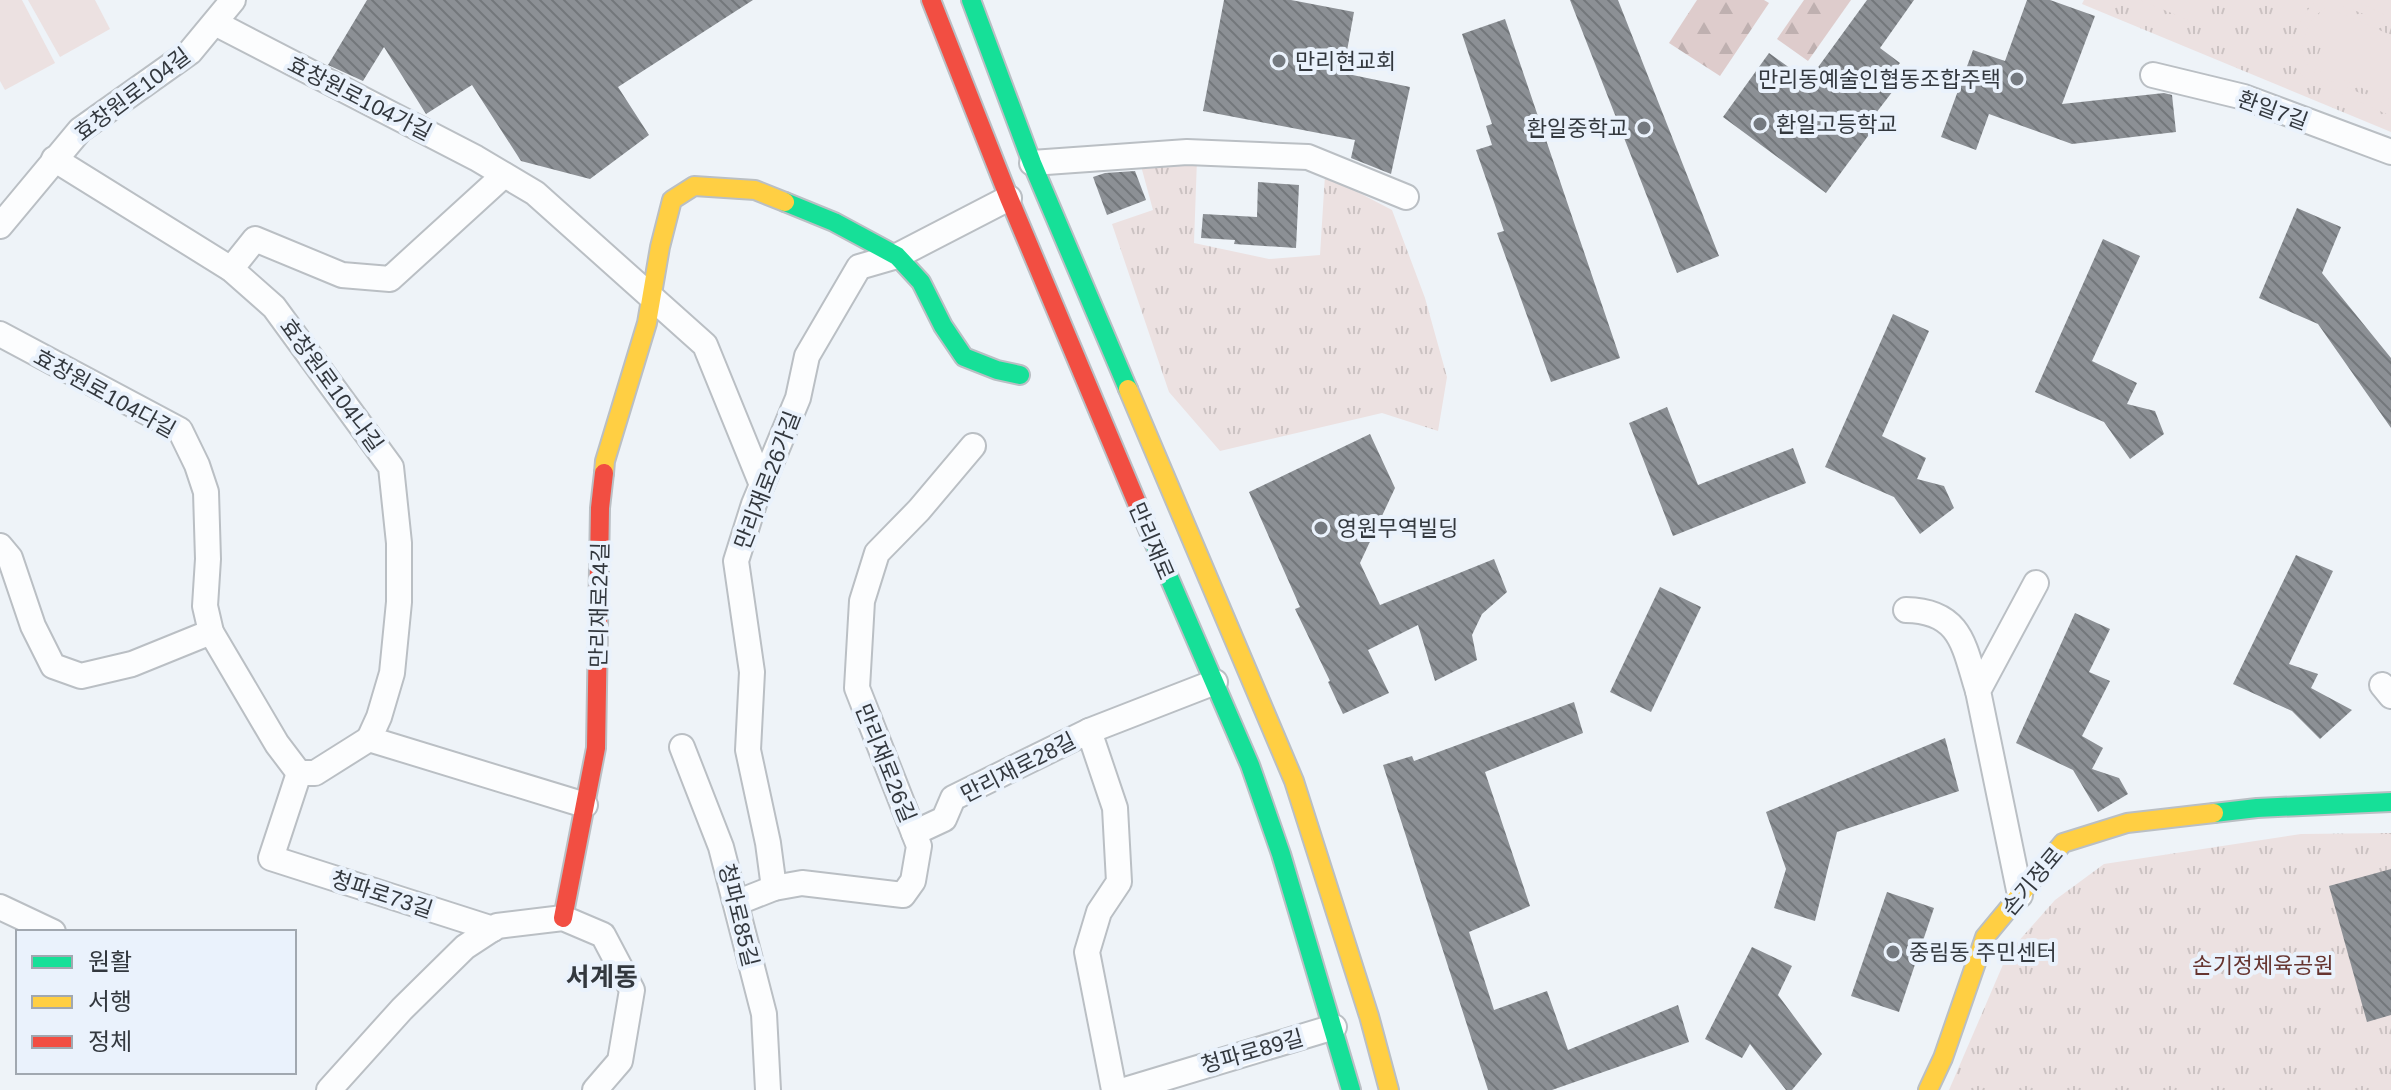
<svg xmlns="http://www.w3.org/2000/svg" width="2391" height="1090" font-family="Arial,'Noto Sans KR',sans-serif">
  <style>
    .forest { fill: url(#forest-firs) }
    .park { fill: url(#park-tufts) }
    .garden { fill: #ece1e1 }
    .building { fill: url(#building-back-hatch) }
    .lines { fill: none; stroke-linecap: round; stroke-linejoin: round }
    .street-casing { stroke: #babfc4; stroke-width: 28 }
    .fast-casing { stroke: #babfc4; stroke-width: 22 }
    .slow-casing { stroke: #babfc4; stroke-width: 22 }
    .jam-casing { stroke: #babfc4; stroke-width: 22 }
    .street { stroke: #fcfdfe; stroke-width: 24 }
    .fast { stroke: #16e098; stroke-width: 18 }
    .slow { stroke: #ffcf43; stroke-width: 18 }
    .jam { stroke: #f24e42; stroke-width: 18 }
    .poi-dot { fill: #74797f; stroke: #eaf2fc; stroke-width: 3 }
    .labels { text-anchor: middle; stroke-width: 8; stroke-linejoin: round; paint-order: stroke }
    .poi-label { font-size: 22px; fill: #33383e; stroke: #eaf2fc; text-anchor: start }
    .street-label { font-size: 22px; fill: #33383e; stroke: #eaf2fc }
    .park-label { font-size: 22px; fill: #66342f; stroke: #eaf2fc }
    .quarter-label { font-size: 26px; font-weight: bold; fill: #33383e; stroke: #eaf2fc }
  </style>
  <defs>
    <pattern id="forest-firs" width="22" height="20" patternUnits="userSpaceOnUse" patternTransform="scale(2)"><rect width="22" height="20" fill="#decccc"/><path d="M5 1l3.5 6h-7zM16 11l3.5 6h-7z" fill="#bfb0b0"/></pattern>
    <pattern id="park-tufts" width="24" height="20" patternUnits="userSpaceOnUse" patternTransform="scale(2)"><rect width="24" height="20" fill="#ece1e1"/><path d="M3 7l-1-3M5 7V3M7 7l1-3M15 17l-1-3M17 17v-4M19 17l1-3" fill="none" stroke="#cbc2c2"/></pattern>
    <pattern id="building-back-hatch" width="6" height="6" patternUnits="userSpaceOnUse" patternTransform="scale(2)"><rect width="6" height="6" fill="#8c9095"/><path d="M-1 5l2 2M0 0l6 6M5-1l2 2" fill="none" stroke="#73777b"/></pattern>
  </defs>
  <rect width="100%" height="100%" fill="#eef3f8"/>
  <g class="forest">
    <polygon points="1697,0 1764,0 1769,3 1720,76 1669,43"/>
    <polygon points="1804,0 1851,0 1808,61 1777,39"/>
  </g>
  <g class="park">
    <polygon points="2084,0 2391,0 2391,132 2082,4"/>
    <polygon points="1197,159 1194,243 1269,259 1320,255 1325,175 1392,210 1425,298 1447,377 1438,431 1382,413 1220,451 1169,392 1112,224 1153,210 1141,166"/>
    <polygon points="2391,833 2391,1090 1949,1090 2008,953 2055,900 2104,864 2301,834"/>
  </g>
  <g class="garden">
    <polygon points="0,0 22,0 55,63 5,90 0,81"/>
    <polygon points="28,0 95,0 110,29 60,57"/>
    <polygon points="2140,0 2216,0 2205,27"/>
    <path d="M2317 0H2354L2391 18V27C2377 21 2347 4 2333 6 2310 9 2294 48 2308 66 2311 70 2314 72 2317 75L2391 106V116L2309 80C2277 63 2297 18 2317 0Z"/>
    <polygon points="2335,11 2391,35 2391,100 2313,68"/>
  </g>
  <g class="building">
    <polygon points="367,0 753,0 618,87 649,135 590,179 521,161 472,85 426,114 384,47 363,81 328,65"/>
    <polygon points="1224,0 1291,0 1354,12 1343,73 1410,87 1391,174 1351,158 1355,140 1203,111"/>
    <polygon points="1570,0 1618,0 1719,256 1677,273"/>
    <polygon points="1867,0 1914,0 1880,48 1900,63 1886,80 1896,87 1876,113 1882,117 1826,193 1723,117 1769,53 1808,81"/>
    <polygon points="2027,0 2050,0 2095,16 2062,104 2164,93 2172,95 2176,132 2072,144 1989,114 1976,150 1941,137 1973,50 2005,61"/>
    <polygon points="1505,19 1620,358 1551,382 1497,233 1504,231 1476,150 1492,145 1486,126 1492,124 1462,34"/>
    <polygon points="1135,171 1146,200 1107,215 1093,177 1105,173"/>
    <polygon points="1258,182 1299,185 1296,248 1234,244 1235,240 1201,238 1203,214 1257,217"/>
    <polygon points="2297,208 2341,227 2322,273 2391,358 2391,428 2318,324 2259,298"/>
    <polygon points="2103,239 2140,256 2092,361 2137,383 2127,404 2155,411 2164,434 2130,459 2104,422 2035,392"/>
    <polygon points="1893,314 1929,331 1882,436 1926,458 1917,479 1944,486 1954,508 1920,534 1894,497 1825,467"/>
    <polygon points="1667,407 1698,485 1793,448 1806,483 1673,536 1629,423"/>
    <polygon points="1370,434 1395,488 1360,563 1380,605 1494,559 1507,592 1482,614 1472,635 1477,660 1435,681 1418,625 1368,650 1389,693 1343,714 1328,682 1330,681 1295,609 1300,607 1249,492"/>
    <polygon points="2296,555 2333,571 2289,664 2318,674 2311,688 2352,710 2320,739 2292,711 2233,684"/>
    <polygon points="1660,587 1701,607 1651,712 1610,692"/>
    <polygon points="2075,613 2110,629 2089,672 2110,681 2082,736 2103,748 2092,769 2119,778 2128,794 2098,812 2073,770 2016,743"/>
    <polygon points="1574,702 1583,733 1485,772 1530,906 1469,932 1494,1010 1547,991 1568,1050 1678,1005 1689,1042 1552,1090 1488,1090 1383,765 1412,756 1414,761"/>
    <polygon points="1945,738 1959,791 1837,832 1815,921 1774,908 1786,869 1766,812"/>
    <polygon points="2391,869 2391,1015 2367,1022 2329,886"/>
    <polygon points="1887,892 1934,908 1899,1012 1851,996"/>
    <polygon points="1752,947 1792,966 1778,995 1822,1054 1792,1090 1786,1090 1750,1044 1742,1058 1705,1039"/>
  </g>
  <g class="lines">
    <defs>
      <g id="street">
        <polyline points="215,23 476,158 535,193 705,345 762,485"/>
        <polyline points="2153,75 2244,97 2391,152"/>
        <polyline points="54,159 231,269 274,307 391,467 399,543 399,602 392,673 379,717 369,739 585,805"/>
        <polyline points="1032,163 1187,152 1308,157 1406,197"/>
        <polyline points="0,226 80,130 190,52 233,0"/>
        <polyline points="231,269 255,239 342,275 390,279 504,175"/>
        <polyline points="0,334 180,430 197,465 206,492 208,559 205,606 211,632 277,744 299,773 315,773 369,739"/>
        <polyline points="0,546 10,558 33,626 53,666 81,676 132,664 211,632"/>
        <path d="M1906 610C1962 611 1964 647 1978 691"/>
        <polyline points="2382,685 2391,696"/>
        <polyline points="682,747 721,847 764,1014 768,1090"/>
        <polyline points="299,773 271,858 493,929"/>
        <polyline points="914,833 944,819 953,798 1089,731"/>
        <polyline points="774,888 768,843 748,750 752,672 736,561 754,504 798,398 807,356 859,267 897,256 1009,198"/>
        <polyline points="2020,895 1978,691 2036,583"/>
        <polyline points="736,903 774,888 802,883 903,895 913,881 919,846 857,688 862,601 877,553 919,510 973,446"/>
        <polyline points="0,907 53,932"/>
        <polyline points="329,1090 402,1009 465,947 497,926 563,918 603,935 632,990 620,1061 595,1090"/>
        <polyline points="1114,1090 1087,952 1099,912 1119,882 1115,808 1089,731 1215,682"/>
        <polyline points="1125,1090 1334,1027"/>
      </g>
      <g id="fast">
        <polyline points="971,0 1032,163 1128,389"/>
        <polyline points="785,202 834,222 897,256 921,282 943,326 964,357 997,370 1020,375"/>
        <polyline points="1142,515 1250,765 1281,854 1351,1090"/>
        <polyline points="2214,813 2257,808 2391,802"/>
      </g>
      <g id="slow">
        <polyline points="1128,389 1294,781 1369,1016 1389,1090"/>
        <polyline points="604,473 605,461 647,323 660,247 672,200 694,186 755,190 785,202"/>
        <polyline points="1928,1090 1943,1058 1985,937 2063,843 2127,823 2214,813"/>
      </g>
      <g id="jam">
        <polyline points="931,0 1009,198 1142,515"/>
        <polyline points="563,918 596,748 600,508 604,473"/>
      </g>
    </defs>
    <use href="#street" class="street-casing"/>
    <use href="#fast" class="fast-casing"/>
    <use href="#slow" class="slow-casing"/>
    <use href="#jam" class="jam-casing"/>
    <use href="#street" class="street"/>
    <use href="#fast" class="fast"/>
    <use href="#slow" class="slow"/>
    <use href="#jam" class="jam"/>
  </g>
  <g class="poi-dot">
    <circle cx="1279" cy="61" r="8"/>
    <circle cx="2017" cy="79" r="8"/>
    <circle cx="1760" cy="124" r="8"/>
    <circle cx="1644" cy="128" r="8"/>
    <circle cx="1321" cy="528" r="8"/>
    <circle cx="1893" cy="952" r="8"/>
  </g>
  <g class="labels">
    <g class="poi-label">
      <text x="1295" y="69">만리현교회</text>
      <text x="2001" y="87" text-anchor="end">만리동예술인협동조합주택</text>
      <text x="1776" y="132">환일고등학교</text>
      <text x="1628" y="136" text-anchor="end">환일중학교</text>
      <text x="1337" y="536">영원무역빌딩</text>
      <text x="1909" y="960">중림동 주민센터</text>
    </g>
    <g class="street-label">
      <text transform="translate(132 94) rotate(-37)" y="8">효창원로104길</text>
      <text transform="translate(360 98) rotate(27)" y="8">효창원로104가길</text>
      <text transform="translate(2273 110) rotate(20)" y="8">환일7길</text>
      <text transform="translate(332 385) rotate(54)" y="8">효창원로104나길</text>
      <text transform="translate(105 393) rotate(29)" y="8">효창원로104다길</text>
      <text transform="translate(767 480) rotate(-69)" y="8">만리재로26가길</text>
      <text transform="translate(1152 541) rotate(67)" y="8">만리재로</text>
      <text transform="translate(599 605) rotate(-89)" y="8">만리재로24길</text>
      <text transform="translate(886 763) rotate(68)" y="8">만리재로26길</text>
      <text transform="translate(1018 767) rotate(-27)" y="8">만리재로28길</text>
      <text transform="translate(2032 881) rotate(-50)" y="8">손기정로</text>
      <text transform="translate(382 894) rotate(18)" y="8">청파로73길</text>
      <text transform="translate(739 915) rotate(76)" y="8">청파로85길</text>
      <text transform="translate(1252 1051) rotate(-16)" y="8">청파로89길</text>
    </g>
    <g class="park-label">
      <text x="2263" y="973">손기정체육공원</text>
    </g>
    <g class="quarter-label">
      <text x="602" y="986">서계동</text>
    </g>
  </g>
  <rect x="16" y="930" width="280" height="144" fill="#eaf2fc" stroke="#a1a8b0" stroke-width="2"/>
  <rect x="32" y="956" width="40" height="12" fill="#16e098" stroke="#a1a8b0" stroke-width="2"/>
  <text x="88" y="970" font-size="24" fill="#33383e">원활</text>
  <rect x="32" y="996" width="40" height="12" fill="#ffcf43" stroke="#a1a8b0" stroke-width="2"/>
  <text x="88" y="1010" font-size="24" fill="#33383e">서행</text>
  <rect x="32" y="1036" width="40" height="12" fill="#f24e42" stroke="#a1a8b0" stroke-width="2"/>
  <text x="88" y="1050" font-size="24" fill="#33383e">정체</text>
</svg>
